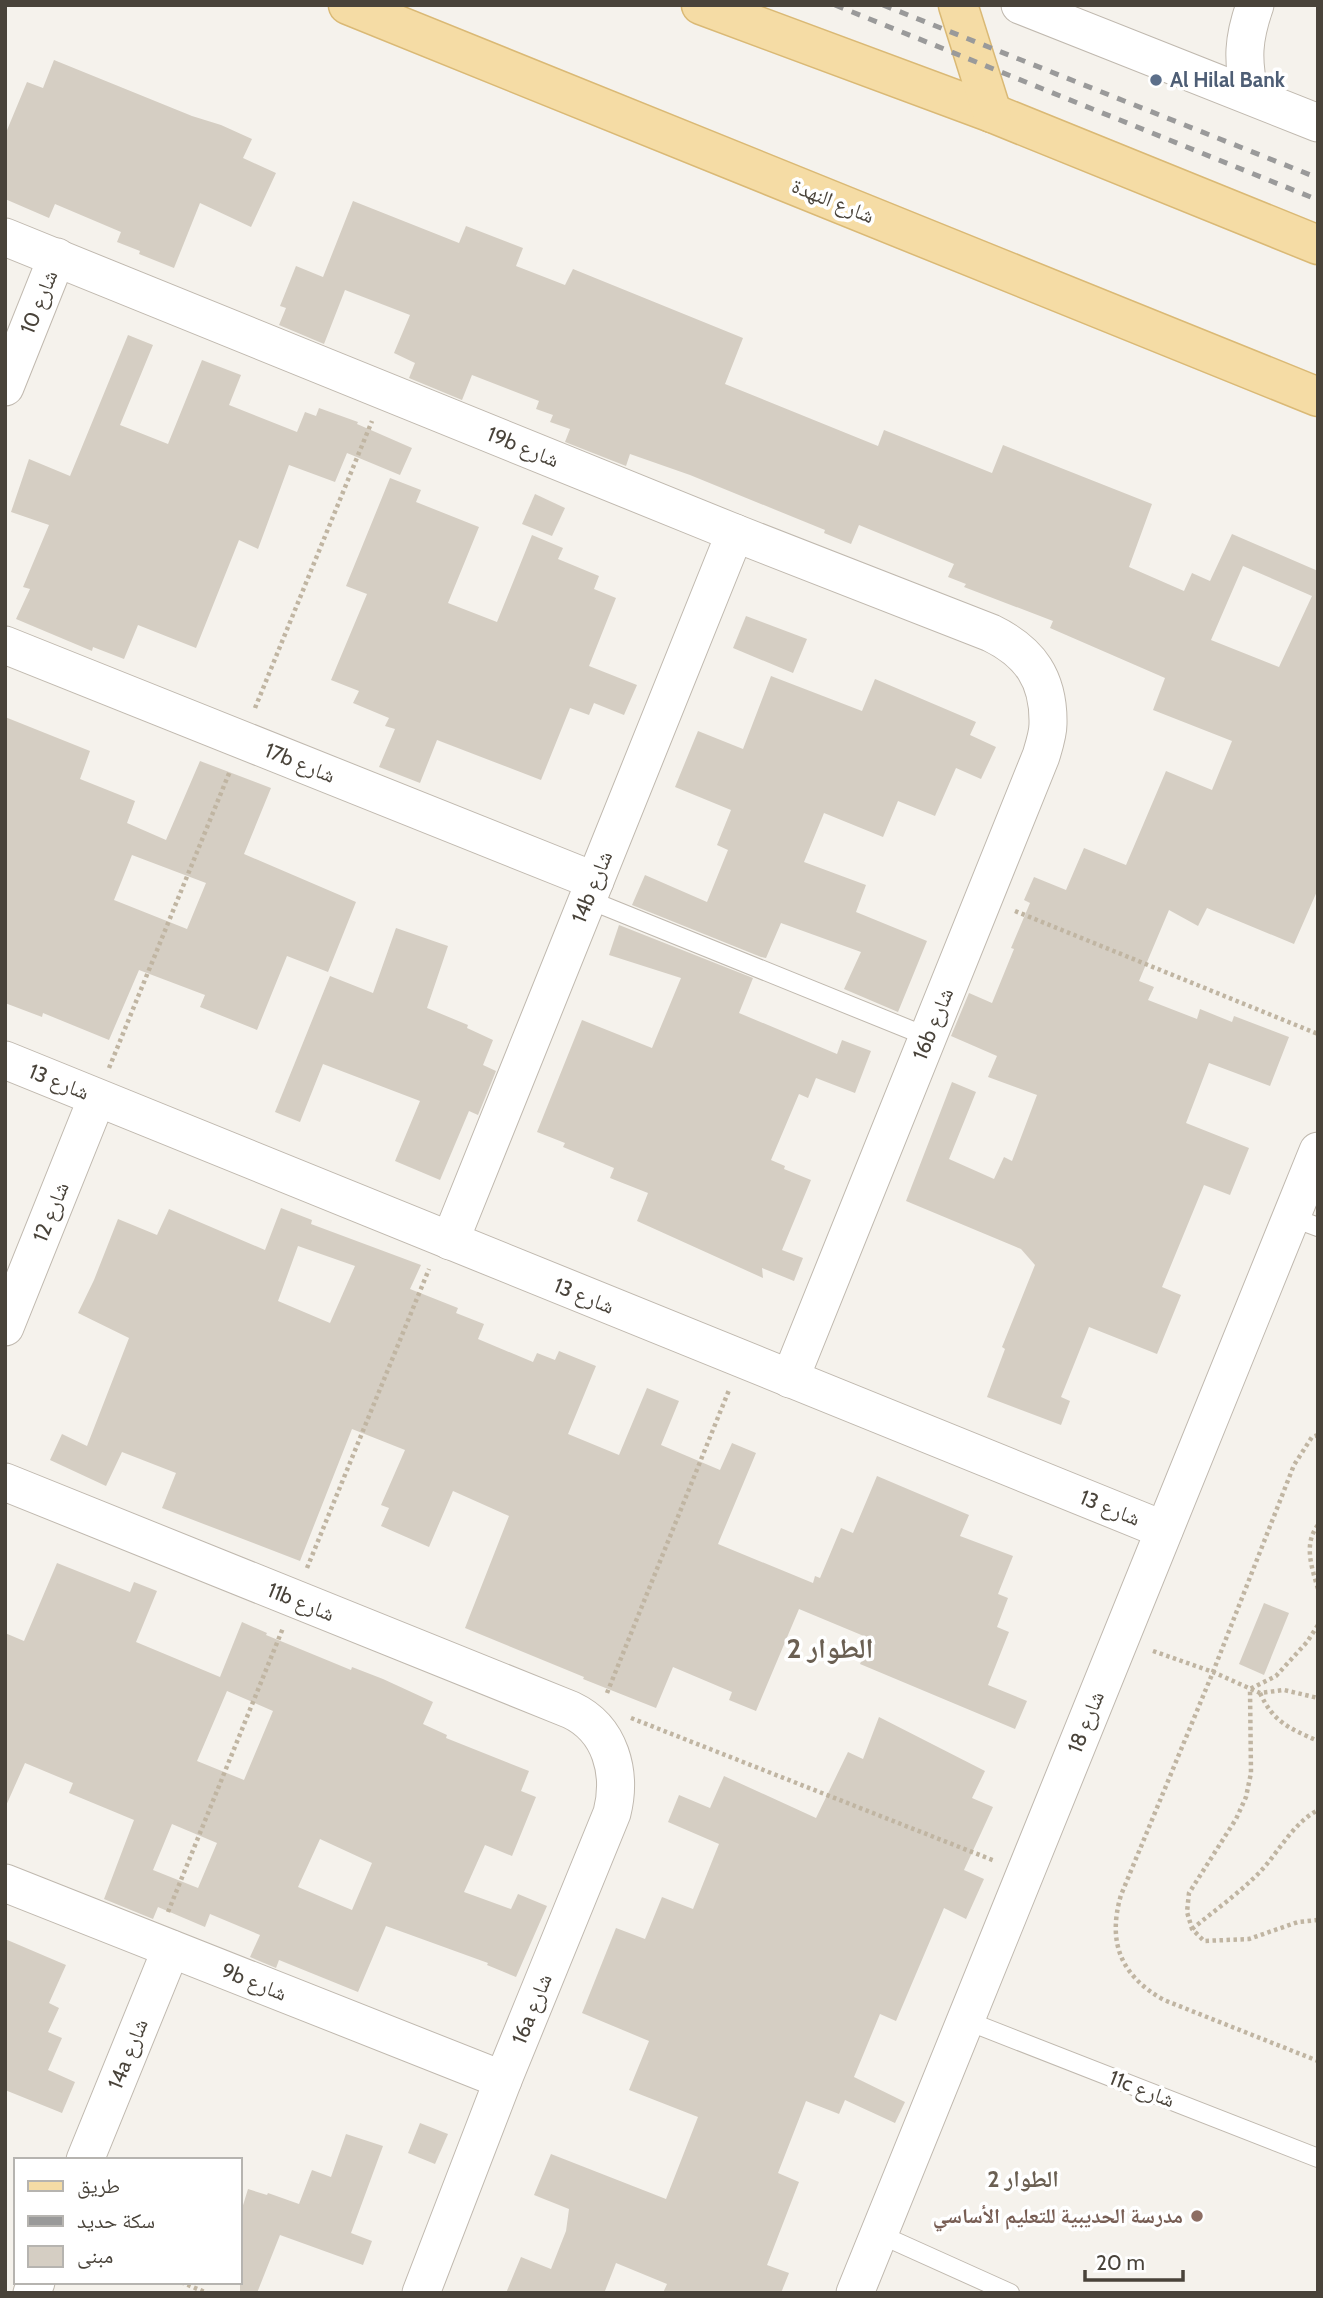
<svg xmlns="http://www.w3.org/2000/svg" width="1323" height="2298" font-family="Cabin,'Noto Naskh Arabic',sans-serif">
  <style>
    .building { fill: #d5cec3; fill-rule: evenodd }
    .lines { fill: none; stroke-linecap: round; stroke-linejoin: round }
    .service-casing { stroke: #c0b9af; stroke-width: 20 }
    .minor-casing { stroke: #c0b9af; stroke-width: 39 }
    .primary-casing { stroke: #dab975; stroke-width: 41 }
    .path { stroke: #c0b5a2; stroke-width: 4.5; stroke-dasharray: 3.5 3.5; stroke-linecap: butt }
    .service { stroke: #fff; stroke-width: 18 }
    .minor { stroke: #fff; stroke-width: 37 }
    .primary { stroke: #f5dca5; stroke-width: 38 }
    .rail { stroke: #9a9a9a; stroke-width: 5; stroke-dasharray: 9 9; stroke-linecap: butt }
    .service-dot { fill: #5c6f8a; stroke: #fff; stroke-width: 2.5 }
    .education-dot { fill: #8d6e63; stroke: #fff; stroke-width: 2.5 }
    .labels { text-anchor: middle; stroke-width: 7; stroke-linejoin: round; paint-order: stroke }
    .service-label { font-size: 21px; font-weight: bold; fill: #4e5e75; stroke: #fff; text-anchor: start }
    .street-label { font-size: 21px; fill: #49433a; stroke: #fff }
    .education-label { font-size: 21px; font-weight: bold; fill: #785e54; stroke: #fff; text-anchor: end }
    .neighbourhood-label { font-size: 23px; font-weight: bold; fill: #6b6053; stroke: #fff }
    .district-label { font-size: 28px; font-weight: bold; fill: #6b6053; stroke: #fff }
  </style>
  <rect width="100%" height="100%" fill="#f5f2ec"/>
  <g class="building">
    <polygon points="54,60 192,116 221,125 252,139 243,158 276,173 251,227 200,203 174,268 139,254 140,251 117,242 121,232 55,204 49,218 5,199 5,135 27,82 43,88"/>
    <path d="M353 201 459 243 466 226 523 248 516 266 565 285 573 269 743 338 725 384 878 446 884 430 992 473 1003 445 1152 504 1129 567 1184 591 1192 573 1210 581 1232 534 1318 571V889L1294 944 1207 908 1198 926 1169 910 1139 981 1154 987 1148 1000 1197 1019 1200 1009 1232 1022 1234 1016 1289 1037 1270 1086 1209 1063 1186 1123 1249 1148 1230 1195 1204 1185 1162 1287 1181 1295 1157 1354 1089 1327 1061 1397 1070 1401 1061 1425 987 1397 1005 1349 1002 1347 1035 1265 1021 1249 906 1201 952 1082 976 1092 949 1159 994 1179 1004 1157 1012 1161 1037 1095 988 1077 997 1056 951 1036 969 993 992 1003 1014 949 1011 948 1030 903 1024 900 1034 877 1066 890 1084 848 1126 865 1166 771 1212 790 1232 741 1153 710 1165 678 1050 628 1053 621 964 587 966 584 948 577 954 564 859 525 851 544 824 533 825 530 690 475 630 454 626 466 565 442 570 429 550 422 553 415 536 409 539 401 472 375 462 400 409 378 415 363 394 353 410 315 345 290 324 344 279 325 286 308 280 306 296 266 323 277ZM1243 566 1312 596 1279 667 1211 640Z"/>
    <polygon points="128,335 153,345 120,425 168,444 202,360 241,375 229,405 297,432 305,412 316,416 319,408 358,422 357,424 412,448 400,475 347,453 335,482 289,465 258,549 239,540 196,648 138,625 124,659 93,647 92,651 16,619 30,589 23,587 49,525 11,512 29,459 70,476"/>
    <polygon points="390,478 421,490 416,502 479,527 448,603 497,622 532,535 563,548 558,559 599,576 594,589 616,598 589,666 637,685 624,715 594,703 589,715 570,708 541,780 437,740 420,783 379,767 395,729 385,726 389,718 353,703 359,691 331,680 367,594 346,586"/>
    <polygon points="535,494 565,508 552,536 522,524"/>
    <polygon points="746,616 807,639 793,673 733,648"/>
    <polygon points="771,676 862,711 875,679 976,722 970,735 996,747 981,779 956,768 935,816 898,801 883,837 824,813 804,862 866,885 856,912 927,941 898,1012 844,989 861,952 781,923 766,958 761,957 632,905 645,875 707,902 728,850 717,845 731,810 675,787 698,731 743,749"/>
    <path d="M5 717 90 751 80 779 135 801 127 823 166 840 200 761 271 788 244 854 356 902 328 972 287 956 257 1030 200 1007 205 995 139 970 109 1040 43 1013 42 1017 5 1003ZM132 855 206 883 187 929 114 900Z"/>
    <polygon points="619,925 753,978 739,1013 837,1054 842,1040 871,1051 855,1093 816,1078 808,1098 799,1094 771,1160 785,1166 784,1169 811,1180 782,1250 803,1258 794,1281 762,1268 763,1278 637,1221 648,1193 610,1178 614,1168 563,1147 565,1143 537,1132 582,1020 652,1048 681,978 609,955"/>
    <polygon points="396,928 448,946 427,1008 468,1025 467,1028 493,1040 483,1065 496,1071 478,1115 469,1111 440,1180 395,1161 420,1101 323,1064 300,1122 275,1112 330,976 373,993"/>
    <path d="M281 1208 312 1220 311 1224 421 1265 410 1289 458 1308 456 1313 484 1324 478 1339 533 1362 537 1353 555 1360 559 1351 596 1366 568 1434 619 1455 647 1388 679 1401 661 1445 720 1470 732 1443 756 1453 718 1544 813 1583 815 1576 820 1578 841 1528 853 1533 877 1476 969 1515 960 1536 1013 1556 998 1594 1008 1598 997 1627 1009 1632 988 1685 1027 1701 1015 1729 860 1664 871 1639 799 1609 756 1711 729 1700 732 1692 673 1667 656 1708 583 1679 584 1677 465 1628 509 1516 453 1491 429 1547 381 1526 389 1508 381 1505 405 1450 352 1429 300 1561 162 1508 176 1473 122 1452 106 1486 50 1460 62 1434 87 1446 129 1338 78 1313 94 1280 118 1219 157 1235 169 1209 265 1250ZM298 1246 355 1266 330 1323 278 1301Z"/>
    <path d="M57 1563 130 1592 134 1582 157 1591 136 1642 220 1677 242 1622 267 1633 266 1635 351 1670 352 1667 383 1679 433 1702 423 1724 447 1735 446 1738 529 1771 521 1791 536 1797 512 1856 485 1845 464 1892 511 1909 518 1894 547 1906 516 1977 487 1965 488 1963 386 1926 358 1992 279 1960 276 1968 250 1957 260 1935 210 1914 205 1927 158 1907 153 1919 104 1899 134 1820 69 1793 73 1783 25 1763 5 1808V1633L24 1641ZM227 1691 273 1711 244 1780 197 1761ZM172 1824 217 1843 198 1888 153 1870ZM320 1839 372 1863 352 1910 298 1887Z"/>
    <polygon points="1264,1603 1289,1613 1264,1675 1239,1664"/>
    <polygon points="879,1717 985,1771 972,1798 993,1807 964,1870 984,1879 966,1919 944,1908 896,2021 880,2014 854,2077 905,2102 895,2123 845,2100 839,2114 806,2101 778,2173 799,2182 767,2265 789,2273 781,2293 663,2293 667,2284 616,2263 605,2291 606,2293 506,2293 521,2257 551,2269 566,2231 569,2209 534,2195 551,2154 666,2199 698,2117 629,2090 649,2041 582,2013 616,1928 645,1939 662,1897 693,1909 719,1844 668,1822 679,1795 710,1808 724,1776 816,1818 848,1752 863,1759"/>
    <polygon points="5,1939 66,1965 49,2003 59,2008 48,2032 62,2038 48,2070 75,2082 62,2113 5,2090"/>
    <polygon points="420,2123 448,2134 435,2164 408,2153"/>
    <polygon points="346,2134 383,2146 351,2233 372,2241 363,2265 280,2235 257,2293 240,2293 240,2215 248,2189 267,2195 268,2193 299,2204 312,2170 331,2177"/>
  </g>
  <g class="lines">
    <defs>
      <g id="service">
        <polyline points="587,899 928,1037"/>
        <polyline points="1291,1217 1318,1227"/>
        <polyline points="965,2020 1318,2158"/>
        <polyline points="879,2234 1010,2293"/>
      </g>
      <g id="minor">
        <polyline points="1020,5 1318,123"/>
        <path d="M1250 95C1242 60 1243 39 1255 5"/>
        <path d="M5 237 735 533 991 633C1030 652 1049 679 1048 724 1048 734 1044 746 1041 756L790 1379"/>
        <polyline points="5,387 57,257"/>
        <polyline points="5,645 595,881"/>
        <polyline points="5,1060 1164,1530"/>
        <polyline points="450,1241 735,533"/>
        <polyline points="5,1327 97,1098"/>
        <path d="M5 1482 571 1710C611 1729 622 1773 612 1813L503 2080 421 2293"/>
        <polyline points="5,1883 503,2080"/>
        <polyline points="85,2160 171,1949"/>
        <polyline points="32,2293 36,2282"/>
        <polyline points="855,2293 1318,1151"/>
      </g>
      <g id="primary">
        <polyline points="348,5 1318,397"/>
        <polyline points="701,5 992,113 1318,245"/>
        <polyline points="958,5 992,113"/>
      </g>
    </defs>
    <use href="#service" class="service-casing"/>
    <use href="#minor" class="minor-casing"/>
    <use href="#primary" class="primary-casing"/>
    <g class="path">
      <polyline points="255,708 372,421"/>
      <polyline points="1015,911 1318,1034"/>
      <polyline points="109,1068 230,771"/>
      <path d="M1318 1435 1312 1437 1294 1465 1213 1672 1121 1895C1107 1943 1121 1976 1164 2000L1318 2061"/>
      <path d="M1318 1525C1303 1544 1312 1568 1318 1589"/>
      <polyline points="307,1568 429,1269"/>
      <polyline points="1318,1625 1307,1642 1276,1676 1250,1689 1251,1773 1246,1797 1236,1819 1189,1893 1187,1912 1192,1929 1204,1941 1249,1939 1298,1922 1318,1920"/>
      <polyline points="1153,1651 1213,1672 1260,1693 1284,1690 1318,1698"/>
      <polyline points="607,1693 729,1390"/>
      <path d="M1260 1693C1274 1723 1289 1728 1318 1741"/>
      <polyline points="631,1718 995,1861"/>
      <polyline points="168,1912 283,1628"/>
      <path d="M1192 1929C1214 1911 1238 1894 1259 1873 1279 1852 1292 1824 1318 1810"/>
      <polyline points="181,2282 207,2293"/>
    </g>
    <use href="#service" class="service"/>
    <use href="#minor" class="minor"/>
    <use href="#primary" class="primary"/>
    <g class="rail">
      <polyline points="835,5 1318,200"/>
      <polyline points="883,5 1318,178"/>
    </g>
  </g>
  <circle class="service-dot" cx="1156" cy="80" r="7"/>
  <circle class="education-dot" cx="1197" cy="2216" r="7"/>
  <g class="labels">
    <g class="service-label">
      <text x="1170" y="87">Al Hilal Bank</text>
    </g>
    <g class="street-label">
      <text transform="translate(833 201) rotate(22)" y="7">شارع النهدة</text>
      <text transform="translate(39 302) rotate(-68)" y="7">شارع 10</text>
      <text transform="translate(523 447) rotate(22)" y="7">19b شارع</text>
      <text transform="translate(300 763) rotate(22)" y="7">17b شارع</text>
      <text transform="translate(592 887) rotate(-68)" y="7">14b شارع</text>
      <text transform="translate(933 1024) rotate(-68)" y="7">16b شارع</text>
      <text transform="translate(59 1082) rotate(22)" y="7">شارع 13</text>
      <text transform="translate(51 1212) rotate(-68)" y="7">شارع 12</text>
      <text transform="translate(584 1296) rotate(22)" y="7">شارع 13</text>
      <text transform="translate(1110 1508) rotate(22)" y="7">شارع 13</text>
      <text transform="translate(301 1602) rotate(22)" y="7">11b شارع</text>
      <text transform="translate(1086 1722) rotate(-68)" y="7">شارع 18</text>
      <text transform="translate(254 1982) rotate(22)" y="7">9b شارع</text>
      <text transform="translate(532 2009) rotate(-68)" y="7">16a شارع</text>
      <text transform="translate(128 2054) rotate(-68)" y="7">14a شارع</text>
      <text transform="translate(1142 2089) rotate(21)" y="7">11c شارع</text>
    </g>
    <g class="education-label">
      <text x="1183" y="2223">مدرسة الحديبية للتعليم الأساسي</text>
    </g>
    <g class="neighbourhood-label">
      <text x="1023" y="2187">الطوار 2</text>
    </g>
    <g class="district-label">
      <text x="830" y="1658">الطوار 2</text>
    </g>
  </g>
  <rect width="1323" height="2298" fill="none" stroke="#49433a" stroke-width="14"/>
  <rect x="14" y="2158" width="228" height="126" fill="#ffffff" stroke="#b6b4b0" stroke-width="2"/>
  <rect x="28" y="2181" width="35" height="10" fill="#f5dca5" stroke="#b6b4b0" stroke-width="2"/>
  <text x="77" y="2193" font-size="21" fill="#49433a">طريق</text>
  <rect x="28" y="2216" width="35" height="10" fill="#9a9a9a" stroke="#b6b4b0" stroke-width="2"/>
  <text x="77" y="2228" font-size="21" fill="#49433a">سكة حديد</text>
  <rect x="28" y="2246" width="35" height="21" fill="#d5cec3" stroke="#b6b4b0" stroke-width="2"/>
  <text x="77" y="2263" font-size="21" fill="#49433a">مبنى</text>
  <path d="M1085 2270v10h98v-10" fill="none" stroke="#49433a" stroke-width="3.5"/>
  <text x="1096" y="2270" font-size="21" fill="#49433a" stroke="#ffffff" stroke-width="5" paint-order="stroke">20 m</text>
</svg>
